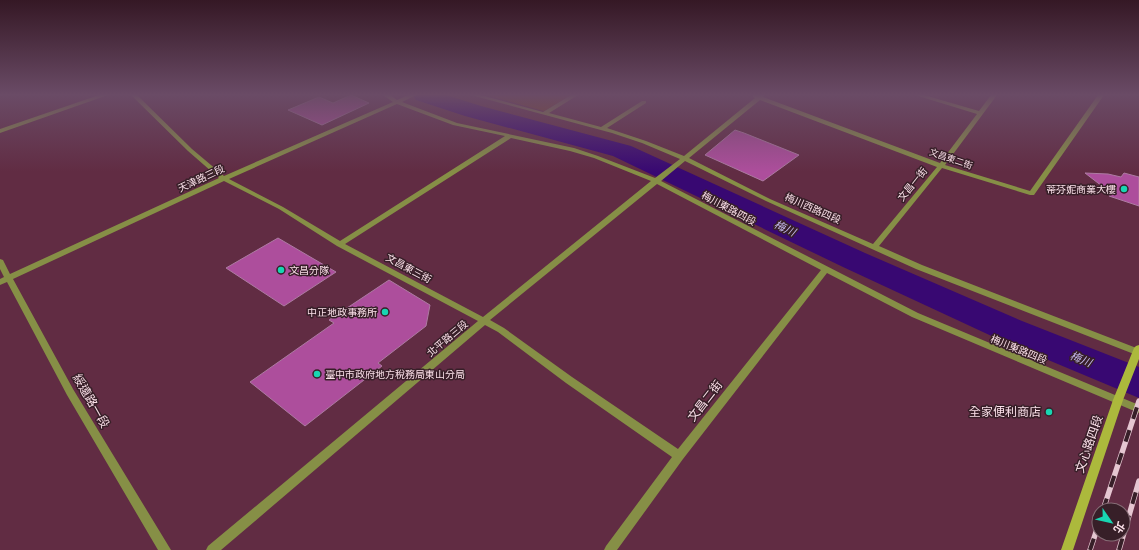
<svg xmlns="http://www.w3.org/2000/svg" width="1139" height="550" font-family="'PT Sans','Noto Sans TC',sans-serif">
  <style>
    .green { fill: #7b451c }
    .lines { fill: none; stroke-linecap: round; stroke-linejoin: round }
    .river { fill: #380872; fill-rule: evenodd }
    .building { fill: #ad4e9c; stroke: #ad7ba2 }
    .street { fill: #868f46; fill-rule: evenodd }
    .secondary { fill: #acb93c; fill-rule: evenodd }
    .rail-casing { stroke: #e5c6d1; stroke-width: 5.5 }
    .rail { stroke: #371f28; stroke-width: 4; stroke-dasharray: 12; stroke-linecap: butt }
    .poi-dot { fill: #18d5b2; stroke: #371f28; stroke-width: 1.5 }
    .labels { text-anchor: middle; stroke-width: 3; stroke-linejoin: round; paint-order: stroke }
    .far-street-label { font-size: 9px; fill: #fbe0e9; stroke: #371f28 }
    .street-label { font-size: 10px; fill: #fbe0e9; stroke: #371f28 }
    .poi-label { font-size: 10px; fill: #fbe0e9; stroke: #371f28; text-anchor: end }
    .water-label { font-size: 11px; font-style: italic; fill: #c3b7ec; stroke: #371f28 }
    .near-street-label { font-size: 12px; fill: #fbe0e9; stroke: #371f28 }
    .near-poi-label { font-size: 12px; fill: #fbe0e9; stroke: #371f28; text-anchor: end }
  </style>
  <rect width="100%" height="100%" fill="#612c43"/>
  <polygon class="green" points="486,95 571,95 544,111"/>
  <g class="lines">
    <polygon class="river" points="413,95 446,95 481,106 631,146 865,253 1022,321 1139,367 1139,398 998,339 843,267 613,156 465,116 416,100"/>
  </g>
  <g class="building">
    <polygon points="351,95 369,103 322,125 288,110 319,97 333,103"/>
    <polygon points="735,130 744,133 799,155 763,181 705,155"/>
    <polygon points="1085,173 1108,174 1121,177 1124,173 1139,177 1139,206 1109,196 1111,193"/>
    <polygon points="278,238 336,272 284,306 226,268"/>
    <polygon points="389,280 430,305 426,326 378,363 382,366 305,426 250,382 334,323 329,320"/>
  </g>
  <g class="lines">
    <g class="street">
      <polygon points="99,95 108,95 0,133 0,129"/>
      <path d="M131 95H137L192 149 224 176 393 102 383 95H390L397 100 408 95H416L402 102 457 123 574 148 598 156 655 178 680 159 642 143 612 133 471 95H481L543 112 571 95H578L549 113 601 127 642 101H646V103L607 128 646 141 684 156 755 98 753 97V95H765L763 97 940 163 977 114 915 95H924L979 111 991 95H997L945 165 1030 191 1098 95H1104L1034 195H1030L942 168 879 246 922 265 1139 349V356L916 269 766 201 685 161 661 181 918 313 1139 405V413L912 317 827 273 683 459 617 550H604L606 546 672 457 566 383 498 332 485 325 221 550H206L208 546 478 321 337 246 279 209 224 181 13 279 73 389 171 550H158L67 395 7 282 0 285V279L4 277 0 269V259L3 260 10 274 219 178 188 151ZM760 100 937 167 873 244 770 199 689 158ZM397 104 453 125 505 136 340 241 283 207 229 179ZM511 138 570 151 594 158 651 181 483 317 345 244ZM657 184 821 270 678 449 572 377 504 328 490 320Z"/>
    </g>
    <polygon class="secondary" points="1139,345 1139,359 1123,400 1073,550 1061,550 1113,400 1134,348 1136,346"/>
    <defs>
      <g id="rail">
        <polyline points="1103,510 1139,401"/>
        <polyline points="1090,550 1099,523"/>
        <polyline points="1119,550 1139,481"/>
      </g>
    </defs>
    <use href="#rail" class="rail-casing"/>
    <use href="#rail" class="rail"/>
  </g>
  <linearGradient id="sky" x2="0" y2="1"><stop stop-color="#351825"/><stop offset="0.55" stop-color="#6a4b66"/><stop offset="1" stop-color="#6a4b66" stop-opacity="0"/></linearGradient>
  <rect width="1139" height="172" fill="url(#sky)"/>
  <g class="poi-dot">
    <circle cx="1124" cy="189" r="4"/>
    <circle cx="281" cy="270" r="4"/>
    <circle cx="385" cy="312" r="4"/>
    <circle cx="317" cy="374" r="4"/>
    <circle cx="1049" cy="412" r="4"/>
  </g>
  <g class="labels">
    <g class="far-street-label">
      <text transform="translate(951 159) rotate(19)" y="3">文昌東二街</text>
    </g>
    <g class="street-label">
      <text transform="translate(201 178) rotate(-25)" y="4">天津路三段</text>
      <text transform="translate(912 184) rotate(-51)" y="4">文昌一街</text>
      <text transform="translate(729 208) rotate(28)" y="4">梅川東路四段</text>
      <text transform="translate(813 208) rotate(24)" y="4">梅川西路四段</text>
      <text transform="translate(409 268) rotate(28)" y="4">文昌東三街</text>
      <text transform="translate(447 338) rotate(-40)" y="4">北平路三段</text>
      <text transform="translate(1019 349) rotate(22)" y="4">梅川東路四段</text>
    </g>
    <g class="poi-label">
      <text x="1116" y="193">蒂芬妮商業大樓</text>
      <text x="289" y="274" text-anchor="start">文昌分隊</text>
      <text x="377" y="316">中正地政事務所</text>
      <text x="325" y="378" text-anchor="start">臺中市政府地方稅務局東山分局</text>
    </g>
    <g class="water-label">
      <text transform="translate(785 228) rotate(25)" y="4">梅川</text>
      <text transform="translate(1081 359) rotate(22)" y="4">梅川</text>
    </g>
    <g class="near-street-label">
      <text transform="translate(91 401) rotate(60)" y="4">綏遠路一段</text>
      <text transform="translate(705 401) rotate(-52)" y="4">文昌二街</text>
      <text transform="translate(1089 444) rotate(-71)" y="4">文心路四段</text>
    </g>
    <g class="near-poi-label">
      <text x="1041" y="416">全家便利商店</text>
    </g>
  </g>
  <g transform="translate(1111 522) rotate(124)"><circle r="19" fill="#371f28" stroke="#856c75"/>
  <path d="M0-3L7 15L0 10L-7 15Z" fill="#18d5b2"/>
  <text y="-6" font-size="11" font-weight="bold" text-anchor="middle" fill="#fbe0e9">北</text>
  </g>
</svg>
